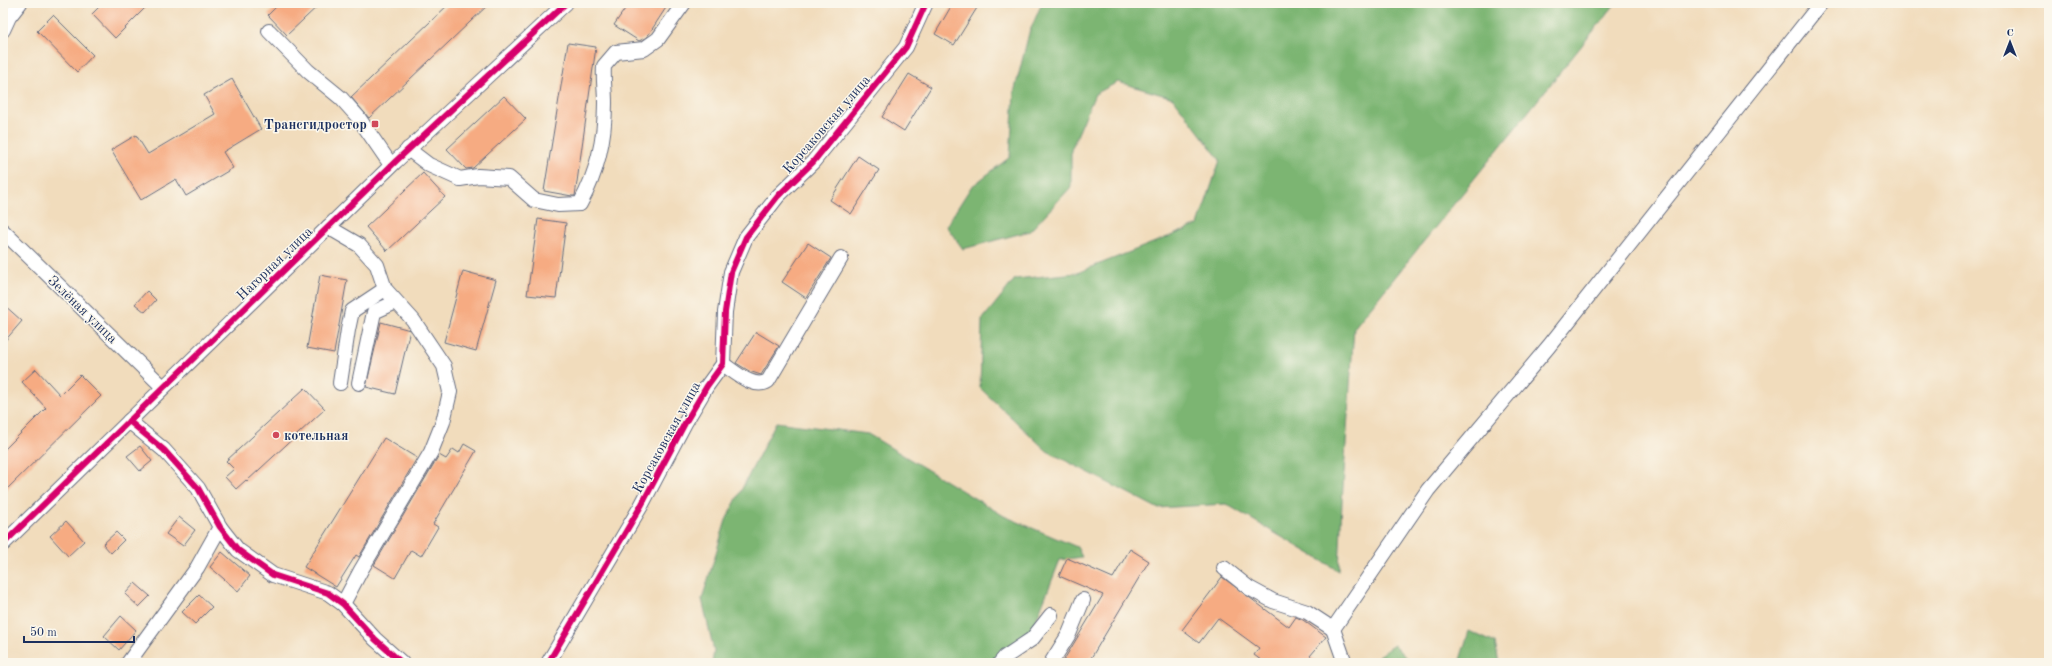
<svg xmlns="http://www.w3.org/2000/svg" width="2052" height="666" font-family="'Old Standard TT',serif">
  <style>
    .forest { fill: #7cb572; stroke: #4c7268 }
    .building { fill: #f6ab82 }
    .lines { fill: none; stroke-linecap: round; stroke-linejoin: round }
    .minor-casing { stroke: #666c7f; stroke-width: 16 }
    .minor { stroke: #fff; stroke-width: 14 }
    .cycleway-casing { stroke: #fbf7ec; stroke-width: 8 }
    .cycleway { stroke: #d6006c; stroke-width: 6 }
    .poi-dot { fill: #d1495b; stroke: #fbf7ec; stroke-width: 1.5 }
    .labels { text-anchor: middle; stroke-width: 3; stroke-linejoin: round; paint-order: stroke }
    .poi-label { font-size: 14px; font-weight: bold; fill: #1b2f5e; stroke: #fbf7ec; text-anchor: end }
    .street-label { font-size: 14px; fill: #1b2f5e; stroke: #fbf7ec }
  </style>
  <rect width="100%" height="100%" fill="#fbf7ec"/>
  <filter id="ink" filterUnits="userSpaceOnUse"><feTurbulence type="fractalNoise" baseFrequency=".025" numOctaves="2"/><feDisplacementMap in="SourceGraphic" scale="8" xChannelSelector="R" yChannelSelector="G"/><feConvolveMatrix kernelMatrix="1 2 1 2 8 2 1 2 1" color-interpolation-filters="sRGB"/></filter>
  <filter id="wash" filterUnits="userSpaceOnUse"><feTurbulence type="fractalNoise" baseFrequency=".012" numOctaves="4" result="noise"/><feDisplacementMap in="SourceGraphic" scale="16" xChannelSelector="R" yChannelSelector="G"/><feGaussianBlur stdDeviation="0.9" result="paint"/><feColorMatrix in="noise" values="0 0 0 0 0 0 0 0 0 0 0 0 0 0 0 0 0 1.4 0 .05"/><feComposite in="paint" operator="in"/></filter>
  <g filter="url(#wash)">
    <rect width="100%" height="100%" fill="#f1dcbc"/>
    <g class="forest">
      <polygon points="1042,3 1616,3 1354,328 1342,502 1339,571 1226,504 1157,508 1047,451 980,388 982,320 1015,279 1077,273 1198,225 1220,160 1173,98 1118,82 1095,94 1071,150 1071,187 1030,231 963,249 946,226 971,187 1010,157 1014,93 1029,33"/>
      <polygon points="776,422 868,434 1004,516 1077,547 1082,557 1060,560 1031,633 988,663 712,663 714,651 702,599 726,520"/>
      <polygon points="1469,631 1495,643 1499,663 1459,663"/>
      <polygon points="1394,645 1411,663 1386,663 1378,656"/>
    </g>
    <g id="blocks">
      <g class="building">
        <polygon points="103,3 150,3 115,38 92,14"/>
        <polygon points="280,3 321,3 287,35 268,15"/>
        <polygon points="450,3 490,3 369,118 351,97"/>
        <polygon points="629,3 669,3 647,37 639,41 614,25"/>
        <polygon points="953,3 980,3 954,45 935,34"/>
        <polygon points="53,15 93,55 77,72 37,31"/>
        <polygon points="568,43 596,47 575,196 572,196 544,191"/>
        <polygon points="909,74 931,87 904,131 882,117"/>
        <polygon points="232,79 261,129 223,152 233,168 186,196 176,179 141,200 111,150 136,135 148,154 215,114 204,95"/>
        <polygon points="504,96 526,119 473,168 466,169 447,149"/>
        <polygon points="858,156 879,170 851,214 830,200"/>
        <polygon points="423,173 445,197 387,251 366,227"/>
        <polygon points="538,219 566,223 556,298 527,295"/>
        <polygon points="808,243 831,258 806,298 782,282"/>
        <polygon points="463,271 496,280 476,351 444,342"/>
        <polygon points="320,275 347,280 334,353 307,348"/>
        <polygon points="147,291 156,300 145,312 135,304"/>
        <polygon points="3,304 22,321 3,343"/>
        <polygon points="381,322 410,330 395,394 366,387"/>
        <polygon points="756,332 779,346 761,375 749,371 736,363"/>
        <polygon points="36,369 60,395 80,375 101,396 3,493 3,451 46,408 22,382"/>
        <polygon points="305,388 325,409 247,481 246,480 236,489 225,477 234,469 226,461"/>
        <polygon points="384,438 417,458 359,557 356,555 336,587 304,567"/>
        <polygon points="464,444 476,451 433,524 438,527 421,556 411,550 395,578 374,565 439,455 446,459 453,449 459,453"/>
        <polygon points="140,446 152,461 140,471 127,456"/>
        <polygon points="179,517 195,530 183,546 166,534"/>
        <polygon points="66,521 84,541 68,556 50,536"/>
        <polygon points="116,532 124,540 111,553 103,544"/>
        <polygon points="1130,549 1149,561 1088,663 1062,663 1103,595 1059,576 1067,558 1113,578"/>
        <polygon points="222,552 250,576 238,591 210,567"/>
        <polygon points="1222,577 1289,627 1296,617 1303,620 1326,637 1310,656 1320,663 1265,663 1254,655 1259,648 1218,618 1199,643 1182,630"/>
        <polygon points="135,583 150,596 139,607 125,594"/>
        <polygon points="199,595 212,607 195,624 182,612"/>
        <polygon points="121,616 136,630 119,650 104,636"/>
      </g>
    </g>
  </g>
  <g filter="url(#ink)">
    <use href="#blocks" fill-opacity="0" stroke="#666c7f" stroke-width="1"/>
    <g class="lines">
      <defs>
        <g id="minor">
          <polyline points="3,30 9,17 20,3"/>
          <polyline points="269,31 308,71 341,98 358,117 391,165"/>
          <path d="M408 149 429 165 460 179 478 176 509 178 534 200 558 205 580 204C597 173 605 138 605 103 605 90 603 79 604 66L616 52 644 49 658 39 684 3"/>
          <polyline points="328,227 359,245 377,265 385,289 413,320 444,366 450,392 443,422 431,452 361,570 343,604"/>
          <polyline points="3,231 163,387"/>
          <path d="M723 364C735 372 754 390 768 381L841 258"/>
          <polyline points="340,383 348,330 352,311 385,289"/>
          <polyline points="359,383 374,312 396,302"/>
          <polyline points="129,421 164,450 198,488 220,527 238,550 273,575 328,593 343,604 375,639 402,663"/>
          <polyline points="3,544 396,161 566,3"/>
          <polyline points="1224,568 1249,588 1273,601 1307,612 1333,629"/>
          <polyline points="1333,629 1428,490 1549,346 1821,3"/>
          <polyline points="1333,629 1345,663"/>
          <polyline points="128,663 197,568 220,527"/>
          <polyline points="548,663 641,506 685,423 707,386 723,364 725,312 731,272 746,237 778,196 813,162 906,47 926,3"/>
          <polyline points="1000,663 1005,657 1032,639 1051,615"/>
          <polyline points="1051,663 1069,634 1083,600"/>
        </g>
      </defs>
      <use href="#minor" class="minor-casing"/>
      <use href="#minor" class="minor"/>
      <defs>
        <g id="cycleway">
          <polyline points="129,421 164,450 198,488 220,527 238,550 273,575 328,593 343,604 375,639 402,663"/>
          <polyline points="3,544 396,161 566,3"/>
          <polyline points="548,663 641,506 685,423 707,386 723,364 725,312 731,272 746,237 778,196 813,162 906,47 926,3"/>
        </g>
      </defs>
      <use href="#cycleway" class="cycleway-casing"/>
      <use href="#cycleway" class="cycleway"/>
    </g>
  </g>
  <g class="poi-dot">
    <rect x="371" y="120" width="8" height="8" rx="2"/>
    <circle cx="276" cy="435" r="4"/>
  </g>
  <g class="labels">
    <g class="poi-label">
      <text x="367" y="129">Трансгидростор</text>
      <text x="284" y="440" text-anchor="start">котельная</text>
    </g>
    <g class="street-label">
      <text transform="translate(826 124) rotate(-49)" y="5">Корсаковская улица</text>
      <text transform="translate(274 263) rotate(-44)" y="5">Нагорная улица</text>
      <text transform="translate(83 309) rotate(44)" y="5">Зелёная улица</text>
      <text transform="translate(666 437) rotate(-61)" y="5">Корсаковская улица</text>
    </g>
  </g>
  <rect width="2052" height="666" fill="none" stroke="#fbf7ec" stroke-width="16"/>
  <g transform="translate(2010 42)" stroke="#fbf7ec" stroke-width="3" paint-order="stroke">
  <path d="M0-3L7 15L0 10L-7 15Z" fill="#1b2f5e"/>
  <text y="-6" font-size="11" font-weight="bold" text-anchor="middle" fill="#1b2f5e">С</text>
  </g>
  <path d="M24 636v6h110v-6" fill="none" stroke="#1b2f5e" stroke-width="2"/>
  <text x="30" y="636" font-size="12" fill="#1b2f5e" stroke="#fbf7ec" stroke-width="3" paint-order="stroke">50 m</text>
</svg>
